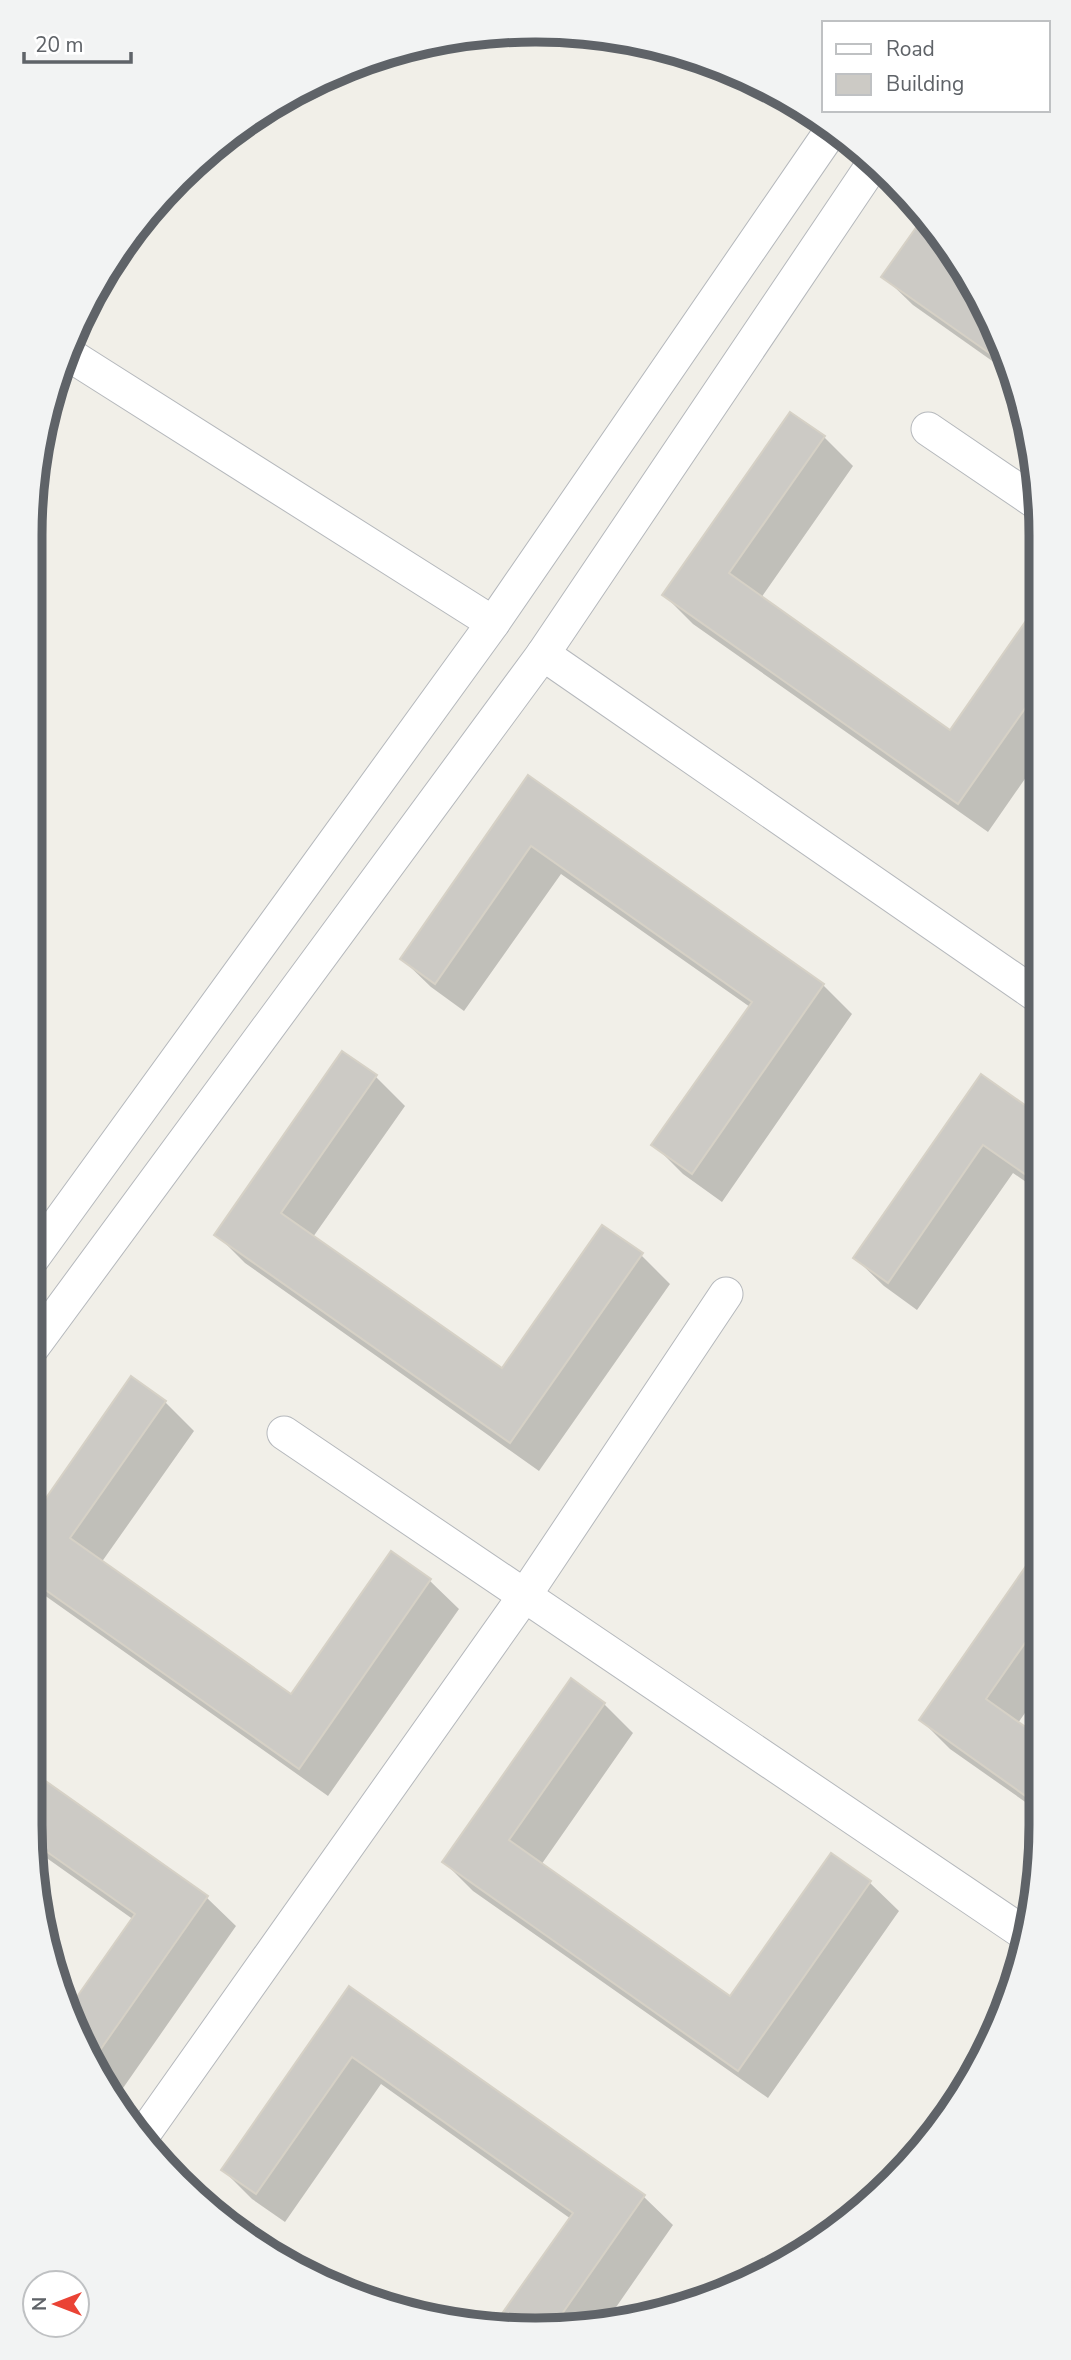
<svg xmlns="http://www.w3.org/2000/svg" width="1071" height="2360" font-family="'Nunito Sans',sans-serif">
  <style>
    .shadow { fill: #0003 }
    .building { fill: #cccac5; stroke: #d6d1c6; stroke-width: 2 }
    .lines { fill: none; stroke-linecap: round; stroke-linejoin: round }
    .street-casing { stroke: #b5b8bc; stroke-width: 35 }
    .street { stroke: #fff; stroke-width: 33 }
    .rim { fill: none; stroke: #5f6368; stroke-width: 9 }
  </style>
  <rect width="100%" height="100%" fill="#f1efe8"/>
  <g class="shadow">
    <polygon points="926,217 936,227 1003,342 1012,375 913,305 884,277"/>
    <polygon points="790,414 824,437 853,466 761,598 950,732 1037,608 1038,760 988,832 693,624 664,595"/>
    <polygon points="529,778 823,985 852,1014 722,1202 683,1174 654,1145 750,1007 561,874 464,1011 431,987 402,959"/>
    <polygon points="343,1053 376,1077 405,1106 313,1237 502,1371 641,1255 670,1284 539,1471 245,1263 216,1234"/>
    <polygon points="982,1077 1039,1117 1039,1191 1013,1173 917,1310 884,1286 855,1258"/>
    <polygon points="132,1379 165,1402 194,1431 101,1563 291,1697 392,1553 430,1581 459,1609 328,1796 30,1585 30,1524"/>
    <polygon points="1040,1549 1041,1690 1018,1723 1041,1740 1041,1813 950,1749 921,1720"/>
    <polygon points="604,1704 633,1733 541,1865 731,1999 870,1883 899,1911 768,2098 473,1891 444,1862"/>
    <polygon points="30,1772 207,1898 236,1926 114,2101 97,2077 68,2013 134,1920 34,1849 30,1825"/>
    <polygon points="350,1989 644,2197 673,2225 603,2326 498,2323 571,2219 381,2084 285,2222 252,2199 223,2170"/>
  </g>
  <g class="building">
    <polygon points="925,215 936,227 951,252 949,255 955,260 1003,342 1009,367 881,277"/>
    <polygon points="790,412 825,436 729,573 950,730 1037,605 1038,690 958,804 662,595"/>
    <polygon points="528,775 824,984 692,1174 651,1145 752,1002 531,846 435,984 400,959"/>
    <polygon points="342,1051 377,1075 281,1213 502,1368 602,1225 643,1253 510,1443 214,1235"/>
    <polygon points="981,1074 1039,1115 1039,1184 983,1145 888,1283 853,1258"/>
    <polygon points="131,1376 166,1401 70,1538 291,1694 391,1551 431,1579 299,1769 30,1579 30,1521"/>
    <polygon points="1040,1546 1041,1620 986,1699 1041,1738 1041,1807 919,1720"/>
    <polygon points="571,1678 605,1703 509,1840 730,1996 831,1853 871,1881 738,2071 442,1862"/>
    <polygon points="30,1770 208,1896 91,2063 67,2011 135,1914 33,1842 30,1825"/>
    <polygon points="349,1986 645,2195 555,2324 496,2322 573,2213 352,2057 256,2194 221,2170"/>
  </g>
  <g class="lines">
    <defs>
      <g id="street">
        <polyline points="65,352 493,623"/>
        <polyline points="928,429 1037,503"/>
        <polyline points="543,654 1039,997"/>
        <polyline points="30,1262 493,623 833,128"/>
        <polyline points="30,1351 543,654 873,164"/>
        <polyline points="284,1433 1028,1936"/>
        <polyline points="141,2138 525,1595 726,1294"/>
      </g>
    </defs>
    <use href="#street" class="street-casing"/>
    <use href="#street" class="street"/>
  </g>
  <path d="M0 0H1071V2360H0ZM535 42H536A493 493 0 0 1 1029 535V1825A493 493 0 0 1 536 2318H535A493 493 0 0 1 42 1825V535A493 493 0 0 1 535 42Z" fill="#f2f3f3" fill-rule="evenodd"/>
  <path class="rim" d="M535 42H536A493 493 0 0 1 1029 535V1825A493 493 0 0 1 536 2318H535A493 493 0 0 1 42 1825V535A493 493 0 0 1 535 42Z"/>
  <rect x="822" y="21" width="228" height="91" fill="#ffffff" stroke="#bfc1c3" stroke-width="2"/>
  <rect x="836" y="44" width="35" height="10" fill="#ffffff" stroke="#bfc1c3" stroke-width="2"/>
  <text x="886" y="56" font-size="21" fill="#5f6368">Road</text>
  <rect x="836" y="74" width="35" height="21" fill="#cccac5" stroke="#bfc1c3" stroke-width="2"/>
  <text x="886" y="91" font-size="21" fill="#5f6368">Building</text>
  <g transform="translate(56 2304) rotate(270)"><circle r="33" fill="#ffffff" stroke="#bfc1c3" stroke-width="2"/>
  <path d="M0-5L12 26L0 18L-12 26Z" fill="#ea4335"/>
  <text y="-10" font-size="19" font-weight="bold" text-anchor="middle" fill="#5f6368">N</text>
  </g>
  <path d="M24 52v10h107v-10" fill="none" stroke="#5f6368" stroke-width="3.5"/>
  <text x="35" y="52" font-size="21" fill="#5f6368" stroke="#ffffff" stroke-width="5" paint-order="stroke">20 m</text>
</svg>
